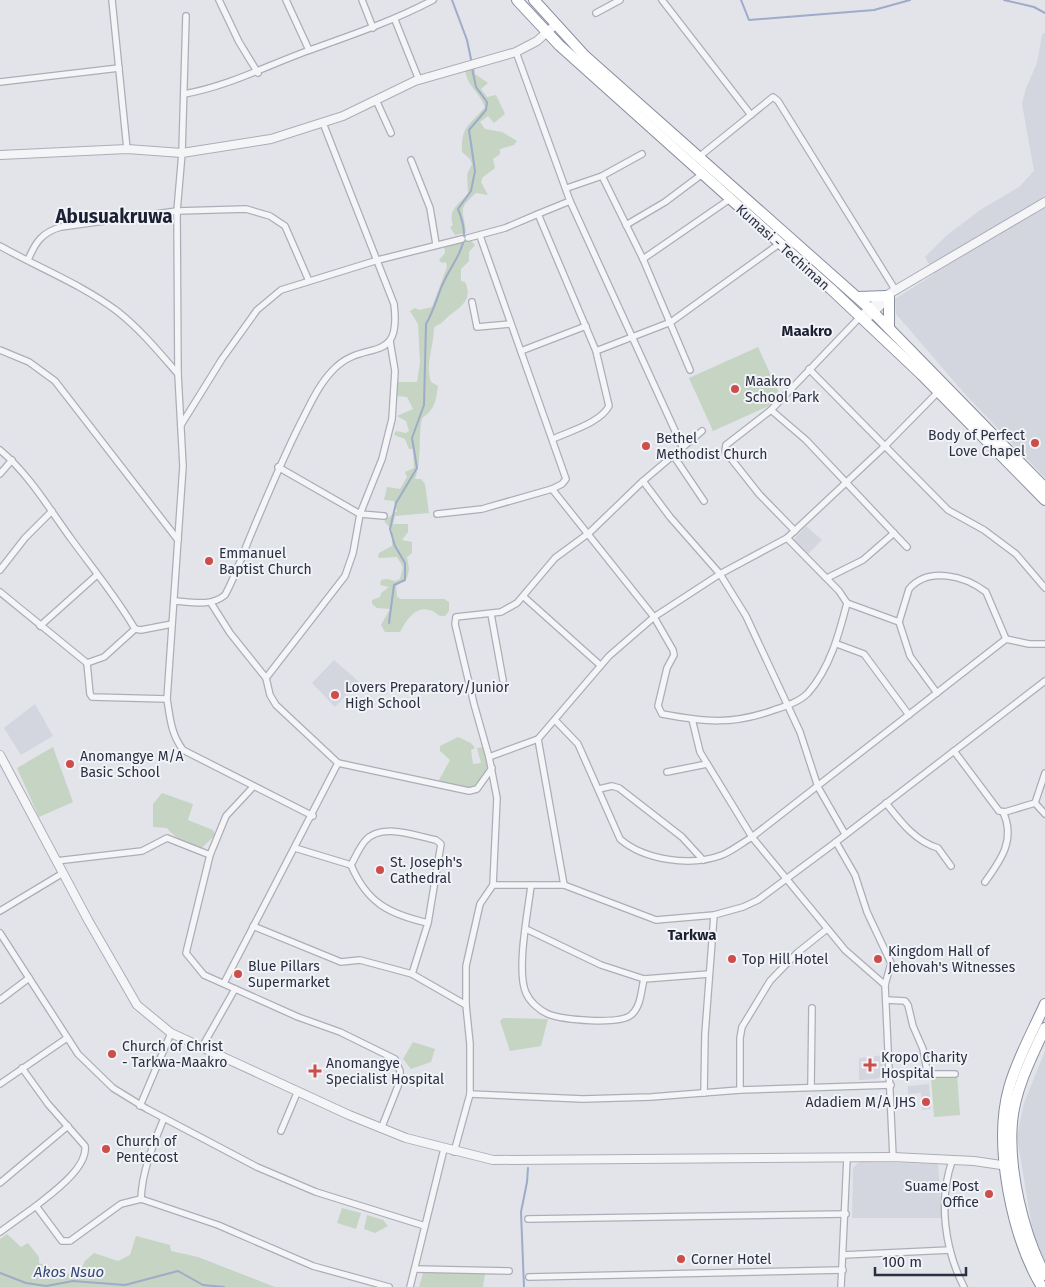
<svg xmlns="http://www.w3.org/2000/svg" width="1045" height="1287" font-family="'Fira Sans',sans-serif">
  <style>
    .built { fill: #d4d6df }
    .green { fill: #c5d4c3 }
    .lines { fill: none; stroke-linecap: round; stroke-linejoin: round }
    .stream { stroke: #9eabc9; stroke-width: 2 }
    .minor-casing { stroke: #abaeb8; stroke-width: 8 }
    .tertiary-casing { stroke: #abaeb8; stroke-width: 10 }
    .trunk-casing { stroke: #8a8fa0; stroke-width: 12 }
    .minor { stroke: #f5f5f8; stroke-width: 5.5 }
    .tertiary { stroke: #f5f5f8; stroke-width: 8 }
    .trunk { stroke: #fff; stroke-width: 10 }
    .poi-dot { fill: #cc4d4a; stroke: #f2f3f7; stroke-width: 2 }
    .labels { text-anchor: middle; stroke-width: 4; stroke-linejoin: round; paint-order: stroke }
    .street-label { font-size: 14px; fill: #2a2f42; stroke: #f2f3f7 }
    .poi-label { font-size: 14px; fill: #2a2f42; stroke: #f2f3f7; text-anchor: start }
    .neighbourhood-label { font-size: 15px; font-weight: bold; fill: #1c2033; stroke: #f2f3f7 }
    .water-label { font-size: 15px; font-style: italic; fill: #354775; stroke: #f2f3f7 }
    .district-label { font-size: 19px; font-weight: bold; fill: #1c2033; stroke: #f2f3f7 }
  </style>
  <rect width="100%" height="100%" fill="#e2e4ea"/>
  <g class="built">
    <polygon points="1045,33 1045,478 964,393 896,314 895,299 934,274 925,257 946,236 980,210 1019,187 1034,171 1022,104 1026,88 1037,63 1042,34"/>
    <polygon points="806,526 822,540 808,554 793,540"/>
    <polygon points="334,660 359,682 335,707 312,683"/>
    <polygon points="35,704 53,736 21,755 4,728"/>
    <polygon points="1045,1051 1045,1262 1033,1233 1017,1137 1024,1103"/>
    <polygon points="884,1055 884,1062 882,1063 885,1075 876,1079 859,1080 859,1058"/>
    <polygon points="929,1084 931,1109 922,1110 921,1093 908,1094 908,1086"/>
    <polygon points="859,1162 938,1164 942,1218 852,1218 853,1168"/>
  </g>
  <g class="green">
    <path d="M475 66V74L488 83 481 89 487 97 496 95 505 114 494 123 488 116 480 122 485 129 502 132 517 141 514 145 500 149V154L493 159 495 168 483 177 481 182 488 195 476 193C456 211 464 209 466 233L455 235 450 227 453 225C447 209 460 204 468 193L467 174 472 164 470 159 462 152C461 126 469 126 485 107 479 91 468 88 465 70Z"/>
    <path d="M471 241 475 245 469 252V261L461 269V281L465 282C473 299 462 306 450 315 444 320 442 324 434 327 434 346 425 363 431 382L438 386C436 400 435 410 422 418 418 436 422 462 415 479H421L425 484 429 513 395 516 393 524H408V532L402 540 412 542V553L407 557 409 569 407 578 396 586 397 597 401 599H444L449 602V611L445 616H440C420 600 409 615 400 632H385L381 625 390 609 377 608 372 604V600L380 597 381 593 389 587 380 585 381 580 387 579 395 581 400 579 403 567 397 557 378 558 379 553 392 546V530L384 521 397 511 394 501 384 500 387 487 400 489 407 477 405 472 414 468 413 449H409L405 439 394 435 396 431 406 433 409 431 406 421 397 416 413 409 407 397 397 396V382H417L420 363 418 324 410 311 415 308 419 310 432 307 447 267 446 262 442 263 439 260 445 253 444 245Z"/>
    <polygon points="758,347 782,400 713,431 689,378"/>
    <polygon points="458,737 471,743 475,748 471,750 473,764 481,763 477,748 483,747 488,769 476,787 461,788 438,782 450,760 440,751 440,746"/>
    <polygon points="53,747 73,802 39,817 17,768"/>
    <path d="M162 793 193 804 188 820 213 830 215 835 201 849C188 846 175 838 167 828L153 827V804Z"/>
    <polygon points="503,1018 548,1019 541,1046 510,1051 500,1021"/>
    <polygon points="413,1042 435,1049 431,1062 411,1069 403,1059"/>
    <polygon points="957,1075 960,1115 934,1117 931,1077"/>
    <polygon points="342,1208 361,1213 356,1229 337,1223"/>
    <polygon points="367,1215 383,1220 388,1226 375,1233 364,1229"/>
    <polygon points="7,1234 21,1247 28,1243 39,1257 39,1263 63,1273 78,1275 85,1261 94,1253 118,1261 130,1255 136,1236 170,1245 171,1251 198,1257 275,1287 0,1287 0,1239"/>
    <polygon points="424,1270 485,1274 483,1287 419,1287"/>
  </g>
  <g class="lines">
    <g class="stream">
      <polyline points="452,0 467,40 472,64"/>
      <polyline points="741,0 749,20 874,10 910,0"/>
      <polyline points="1004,0 1034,7 1045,13"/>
      <path d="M389 623 394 585 405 580V563L395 546 390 529 396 503 417 468 412 438 424 405 426 324C433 312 436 301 441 288 454 256 474 247 458 209L471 191 475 171 469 130 486 110 487 102 476 87 472 68"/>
      <polyline points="0,1273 26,1283 46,1286 73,1281 125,1285 178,1271 203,1285 224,1287"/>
      <polyline points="524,1287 521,1212 527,1182 528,1168"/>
    </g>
    <defs>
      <g id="minor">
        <polyline points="112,0 127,149"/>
        <polyline points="219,0 239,42 258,73"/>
        <polyline points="286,0 309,50"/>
        <polyline points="362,0 373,28"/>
        <polyline points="662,0 751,115"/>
        <polyline points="596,13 620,0"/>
        <path d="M186 16 182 153 177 211 178 374 183 466 167 699C170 718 171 734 183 750L313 816"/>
        <polyline points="395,20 419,80"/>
        <polyline points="516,52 570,201 682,446"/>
        <polyline points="0,82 119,68"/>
        <path d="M184 94C229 86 268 65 310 50 352 35 393 21 433 0"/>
        <polyline points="376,100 391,133"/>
        <polyline points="700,156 773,97 778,101 896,291"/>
        <polyline points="411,160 430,208 436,244"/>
        <polyline points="602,176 643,259 690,370"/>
        <polyline points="567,188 602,176 642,154"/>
        <polyline points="570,201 538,214 596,351 671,322 779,244"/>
        <polyline points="626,225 665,202 701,175"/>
        <polyline points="468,238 505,228 538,214"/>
        <path d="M0 246C39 268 81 284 117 311 140 329 159 352 178 374"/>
        <polyline points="643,259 730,199"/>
        <path d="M28 260C35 243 42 232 61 227L177 211 246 209 270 216 285 226 309 281"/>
        <polyline points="472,302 477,327 511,324"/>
        <polyline points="0,350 29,362 55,381 178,540"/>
        <polyline points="521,351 586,326"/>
        <polyline points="809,369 948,510 984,530 1016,554 1045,588"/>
        <polyline points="771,410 860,317"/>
        <polyline points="181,425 222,359 257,310 281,290 378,260 462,239"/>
        <path d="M553 439C570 431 600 423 609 406L596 351"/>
        <path d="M0 450C29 474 50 510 72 540 94 570 117 598 135 629"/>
        <polyline points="673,455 704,501"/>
        <polyline points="278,467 360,514 384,516"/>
        <polyline points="0,474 12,460"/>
        <polyline points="643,481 670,517 720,574 746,616 800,732 818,787 845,834"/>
        <path d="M552 489 654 617 673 650 674 655 667 668 658 706 662 714C705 722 732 725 774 710 786 706 799 702 808 693 830 668 839 634 847 603"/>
        <polyline points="437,514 482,509 552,489 562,484 566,479 480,236"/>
        <polyline points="795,531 759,494 725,451 726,445 771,410 806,440 907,547"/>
        <polyline points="787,538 839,591 847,603 899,622 910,656 937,693"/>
        <polyline points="0,570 25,538 52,511"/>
        <polyline points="827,578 863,560 894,533"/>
        <polyline points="0,592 87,663 104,657 135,629"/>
        <polyline points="524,597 600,665"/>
        <path d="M174 601C191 602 211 607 225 595 236 575 243 553 252 532 267 496 282 460 300 424 310 405 318 385 334 369 364 338 402 367 394 304L323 123"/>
        <polyline points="211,603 230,633 266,678 270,695 276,705 338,763 469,791 477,789 492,768"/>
        <polyline points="491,614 503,680"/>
        <path d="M899 622 909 589C928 566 965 576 986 592L1006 639"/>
        <polyline points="40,626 97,575"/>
        <polyline points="135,629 141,630 172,624"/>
        <polyline points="837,644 864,654 909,715"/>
        <polyline points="87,663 90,694 92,697 167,699"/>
        <polyline points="266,678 345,576 353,553 360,514 382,459 392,419 395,371 390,341"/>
        <polyline points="692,719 700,752 752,837 845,950 885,985 893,1157"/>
        <path d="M555 720 578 744 620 839C644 860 691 867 722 855 732 851 742 843 752 837L1006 639 1029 644H1045"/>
        <polyline points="538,739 564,885"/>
        <polyline points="954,751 999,811 1005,812 1035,803"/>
        <polyline points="489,757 474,704 455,624 456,617 501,612 517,603 555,558 589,533 643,481 702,431"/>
        <polyline points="667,772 707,764"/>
        <polyline points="1045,773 1035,803 1045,814"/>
        <polyline points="253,787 226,816 210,855 186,953 204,975 298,1017 340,1032 395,1059 400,1071 400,1081 381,1129"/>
        <polyline points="599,789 612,786 619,788 682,837 703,860"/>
        <path d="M886 803C901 822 915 841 938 848L951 866"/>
        <polyline points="836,842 855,875 867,912 891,963 885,985"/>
        <polyline points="295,848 351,865"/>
        <polyline points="56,861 142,851 167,838 210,855"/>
        <path d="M985 882C1001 860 1016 839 1003 812"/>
        <polyline points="493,885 564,885 656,920 714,915 743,907 758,900 836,842 1045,681"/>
        <path d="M531 886C528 911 516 971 526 993 530 1002 539 1010 548 1014 563 1020 619 1025 631 1015 641 1007 641 991 644 979"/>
        <polyline points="0,911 63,873"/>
        <path d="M428 923C389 914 367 903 351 865 355 858 359 848 365 841 381 822 415 836 436 840L441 844 428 923 412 974 466 1005"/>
        <polyline points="253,926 341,962 360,960 412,974"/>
        <polyline points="526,929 601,965 644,979 709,974"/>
        <polyline points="0,933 78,1054 113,1088 147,1109 257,1167 316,1192 425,1226"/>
        <polyline points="224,983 338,763"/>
        <polyline points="0,1000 29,978"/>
        <polyline points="887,1000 905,1001 908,1005 913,1026 923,1049 927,1071 933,1074 955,1074"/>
        <polyline points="202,1047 235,989"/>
        <path d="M22 1068 48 1104 85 1146C88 1168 52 1193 36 1206L62 1241H70L121 1204 141 1199 218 1225 313 1266 389 1287"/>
        <polyline points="0,1084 67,1038"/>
        <polyline points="811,1087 812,1008"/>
        <polyline points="740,1090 740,1038 742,1027 770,981 797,953 827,929"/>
        <polyline points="704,1093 705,1034 714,915"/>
        <polyline points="470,1094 583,1099 651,1097 740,1090 891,1085"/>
        <polyline points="140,1106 171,1033"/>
        <polyline points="281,1131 297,1093"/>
        <polyline points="454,1152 470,1094 470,1044 466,1005 466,966 480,904 493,885 497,798 489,757 538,739 609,656 654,617 720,574 787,538 885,446 938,392"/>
        <path d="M952 1161C938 1202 945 1250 964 1287"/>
        <polyline points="0,1183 68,1126"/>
        <path d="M141 1199C142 1171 153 1145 164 1118"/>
        <polyline points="528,1219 846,1214"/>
        <polyline points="0,1232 36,1206"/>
        <polyline points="843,1255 950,1250"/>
        <polyline points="415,1269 509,1271"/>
        <polyline points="529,1277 843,1270"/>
        <polyline points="410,1287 444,1149"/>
        <polyline points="841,1287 847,1158"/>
      </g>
      <g id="tertiary">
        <polyline points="0,155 127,149 182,153 271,139 343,116 415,81 516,52 537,41 555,25"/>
        <polyline points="870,316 888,298"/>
        <polyline points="860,317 882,298 1045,202"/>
        <polyline points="0,755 88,920 137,1005 171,1033 349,1115 406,1138 493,1160 893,1157 974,1161 1008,1166"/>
      </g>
      <g id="trunk">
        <polyline points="517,0 559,45 831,289 922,375 1045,500"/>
        <polyline points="534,0 585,56 869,308 1045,488"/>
        <polyline points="858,297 887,296"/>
        <polyline points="889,297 889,328"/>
        <path d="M1045 1028C1031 1058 1015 1089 1012 1122 1008 1170 1023 1233 1045 1275"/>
        <path d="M1042 1287C1012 1237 993 1145 1009 1088 1017 1059 1033 1031 1045 1004"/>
      </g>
    </defs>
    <use href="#minor" class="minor-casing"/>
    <use href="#tertiary" class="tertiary-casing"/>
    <use href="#trunk" class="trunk-casing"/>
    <use href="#minor" class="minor"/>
    <use href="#tertiary" class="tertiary"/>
    <use href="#trunk" class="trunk"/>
  </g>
  <g class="poi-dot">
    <circle cx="735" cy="389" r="5"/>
    <circle cx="1035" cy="443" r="5"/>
    <circle cx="646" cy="446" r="5"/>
    <circle cx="209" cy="561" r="5"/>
    <circle cx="335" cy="695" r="5"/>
    <circle cx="70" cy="764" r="5"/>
    <circle cx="380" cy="870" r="5"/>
    <circle cx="732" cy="959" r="5"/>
    <circle cx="878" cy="959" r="5"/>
    <circle cx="238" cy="974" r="5"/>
    <circle cx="112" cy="1054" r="5"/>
    <path d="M867.5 1057.5h5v5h5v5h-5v5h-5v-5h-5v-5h5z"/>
    <path d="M312.5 1063.5h5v5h5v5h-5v5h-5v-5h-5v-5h5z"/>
    <circle cx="926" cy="1102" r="5"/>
    <circle cx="106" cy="1149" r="5"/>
    <circle cx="989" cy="1194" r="5"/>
    <circle cx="681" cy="1259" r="5"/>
  </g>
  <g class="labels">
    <g class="street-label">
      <text transform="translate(783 247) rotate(42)" y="5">Kumasi - Techiman</text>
    </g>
    <g class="poi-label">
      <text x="745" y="386">Maakro<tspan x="745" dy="16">School Park</tspan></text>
      <text x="1025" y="440" text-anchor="end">Body of Perfect<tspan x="1025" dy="16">Love Chapel</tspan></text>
      <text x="656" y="443">Bethel<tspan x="656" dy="16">Methodist Church</tspan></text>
      <text x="219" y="558">Emmanuel<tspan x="219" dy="16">Baptist Church</tspan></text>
      <text x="345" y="692">Lovers Preparatory/Junior<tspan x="345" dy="16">High School</tspan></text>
      <text x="80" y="761">Anomangye M/A<tspan x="80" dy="16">Basic School</tspan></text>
      <text x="390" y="867">St. Joseph's<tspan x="390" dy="16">Cathedral</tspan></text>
      <text x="888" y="956">Kingdom Hall of<tspan x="888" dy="16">Jehovah's Witnesses</tspan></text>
      <text x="742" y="964">Top Hill Hotel</text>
      <text x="248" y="971">Blue Pillars<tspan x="248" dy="16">Supermarket</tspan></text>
      <text x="122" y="1051">Church of Christ<tspan x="122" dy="16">- Tarkwa-Maakro</tspan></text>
      <text x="881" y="1062">Kropo Charity<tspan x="881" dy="16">Hospital</tspan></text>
      <text x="326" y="1068">Anomangye<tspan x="326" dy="16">Specialist Hospital</tspan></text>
      <text x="916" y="1107" text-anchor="end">Adadiem M/A JHS</text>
      <text x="116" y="1146">Church of<tspan x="116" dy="16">Pentecost</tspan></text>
      <text x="979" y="1191" text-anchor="end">Suame Post<tspan x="979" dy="16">Office</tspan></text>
      <text x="691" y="1264">Corner Hotel</text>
    </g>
    <g class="neighbourhood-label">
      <text x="807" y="336">Maakro</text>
      <text x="692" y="940">Tarkwa</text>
    </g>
    <g class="water-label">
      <text x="69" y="1277">Akos Nsuo</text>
    </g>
    <g class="district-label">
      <text x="114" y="223">Abusuakruwa</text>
    </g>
  </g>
  <path d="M875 1267v8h91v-8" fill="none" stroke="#2a2f42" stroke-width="2.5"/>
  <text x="882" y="1267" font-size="15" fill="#2a2f42" stroke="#f2f3f7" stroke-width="4" paint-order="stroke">100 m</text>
</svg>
